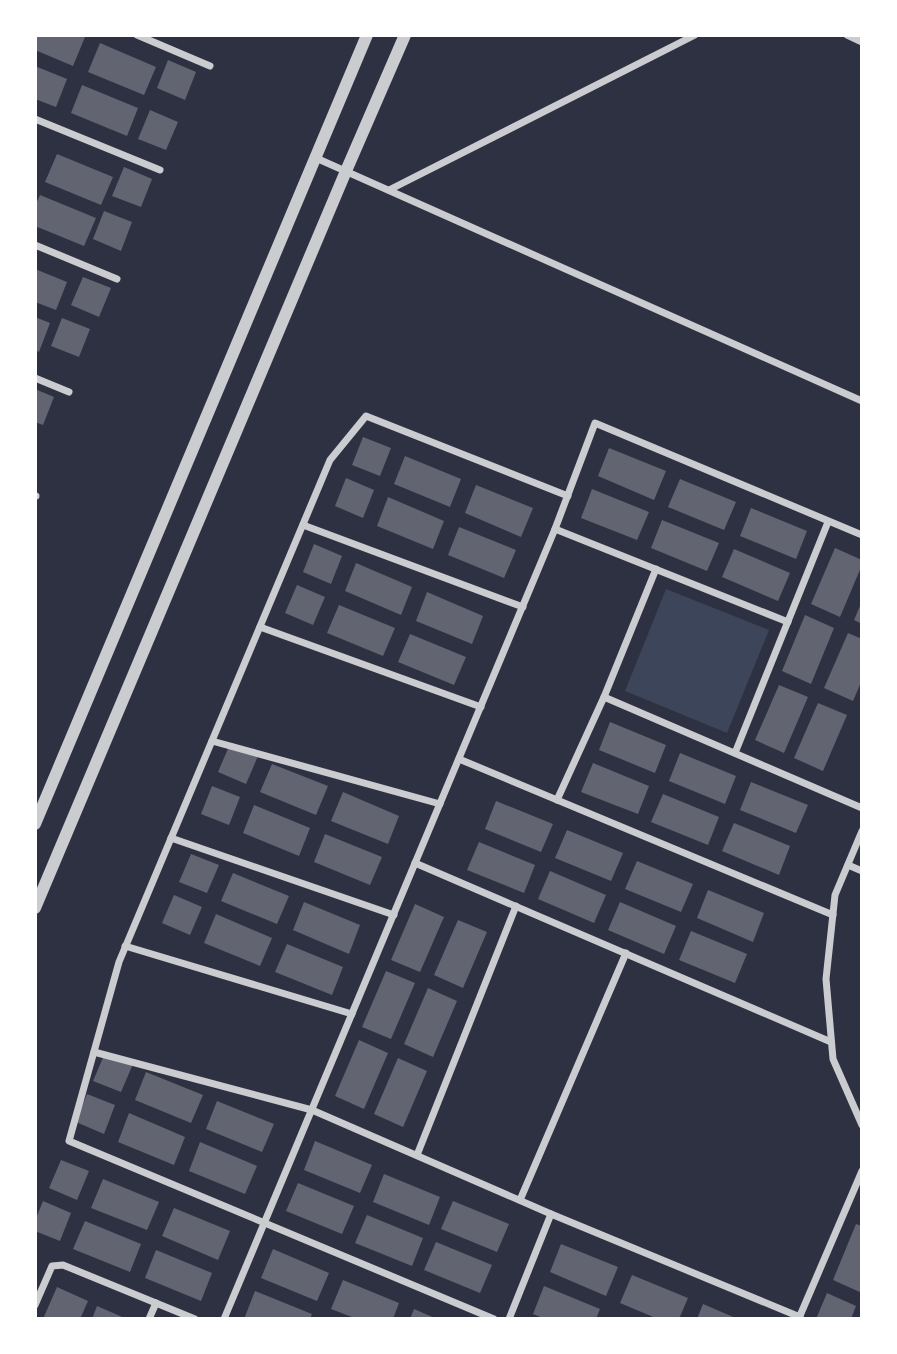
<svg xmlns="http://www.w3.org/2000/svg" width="897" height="1354" font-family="Lato,sans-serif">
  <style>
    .green { fill: #3c4559 }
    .building { fill: #626471 }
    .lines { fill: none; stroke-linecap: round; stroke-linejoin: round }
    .minor { stroke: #caccd0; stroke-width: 7 }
    .tertiary { stroke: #caccd0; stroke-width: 12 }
  </style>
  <rect width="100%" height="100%" fill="#2d3142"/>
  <polygon class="green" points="666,589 769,630 727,733 625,691"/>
  <g class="building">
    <polygon points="35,35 79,35 85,37 73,66 35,50"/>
    <polygon points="100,43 156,67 144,95 88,72"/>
    <polygon points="168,60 196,72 185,100 157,88"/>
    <polygon points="35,66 67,79 56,107 35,99"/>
    <polygon points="82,85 138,108 127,136 71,113"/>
    <polygon points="150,110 178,122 166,150 138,139"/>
    <polygon points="57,154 113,177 101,205 45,182"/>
    <polygon points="124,167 152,179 141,207 112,196"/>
    <polygon points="40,195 96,218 84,246 35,226 35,206"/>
    <polygon points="104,211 132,222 121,251 93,239"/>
    <polygon points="35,269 67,282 56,310 35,302"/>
    <polygon points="83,277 111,288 99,317 71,305"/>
    <polygon points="35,317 50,323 39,352 35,350"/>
    <polygon points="62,318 90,329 79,357 51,346"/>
    <polygon points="35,389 54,397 43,425 35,422"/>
    <polygon points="363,437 391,448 380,476 352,465"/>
    <polygon points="609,448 666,471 654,500 598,476"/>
    <polygon points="405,456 461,479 450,507 394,484"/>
    <polygon points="346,478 374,490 363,518 335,506"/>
    <polygon points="680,479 736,502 724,530 668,507"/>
    <polygon points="476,485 533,508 521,537 465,513"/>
    <polygon points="592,489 649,512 637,540 581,518"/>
    <polygon points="388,497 444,521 433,549 377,526"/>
    <polygon points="751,508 807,531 796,559 740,536"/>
    <polygon points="662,520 719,543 707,571 651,548"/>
    <polygon points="459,527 516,550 504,578 448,555"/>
    <polygon points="314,544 342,556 331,584 303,572"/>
    <polygon points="835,548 862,560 862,565 840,617 811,604"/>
    <polygon points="734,549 790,573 778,601 722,577"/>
    <polygon points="356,563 412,587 401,615 345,591"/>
    <polygon points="297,585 325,597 313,625 285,613"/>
    <polygon points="427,592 483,616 472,644 416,621"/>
    <polygon points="862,601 862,624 854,620"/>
    <polygon points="339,605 395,628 383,656 327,633"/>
    <polygon points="805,615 834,628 811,684 782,671"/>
    <polygon points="848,633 862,639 862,680 853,701 824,688"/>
    <polygon points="410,634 466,657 454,685 398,662"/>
    <polygon points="779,685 808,697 784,753 755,740"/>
    <polygon points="818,703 847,715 823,771 794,758"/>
    <polygon points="610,722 666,745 655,773 599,750"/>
    <polygon points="230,744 258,756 246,784 218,772"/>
    <polygon points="680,753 736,776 725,804 669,781"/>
    <polygon points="593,763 649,786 638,814 581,792"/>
    <polygon points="272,764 328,786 316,815 260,792"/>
    <polygon points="751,782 808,805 796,833 740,810"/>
    <polygon points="212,786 240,797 229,825 201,814"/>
    <polygon points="343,792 399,816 388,844 331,821"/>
    <polygon points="663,794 719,817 708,845 651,822"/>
    <polygon points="496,801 553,824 541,852 485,829"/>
    <polygon points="254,805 310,828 299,856 243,833"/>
    <polygon points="734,823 790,846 779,875 722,851"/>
    <polygon points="567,830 623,853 611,881 555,858"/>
    <polygon points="325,834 382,857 370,885 314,862"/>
    <polygon points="479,842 535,865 524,893 467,870"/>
    <polygon points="191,854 219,865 207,893 179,882"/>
    <polygon points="637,861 693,884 681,912 625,889"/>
    <polygon points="550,871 606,895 594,923 538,899"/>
    <polygon points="233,873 289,896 277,924 221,901"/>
    <polygon points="708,890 764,913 753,942 697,918"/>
    <polygon points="174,895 202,907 190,935 162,923"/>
    <polygon points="304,902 360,925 349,954 293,930"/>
    <polygon points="620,902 676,926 664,954 608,930"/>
    <polygon points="415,904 444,917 420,972 391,960"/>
    <polygon points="216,914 272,938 260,966 204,943"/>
    <polygon points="458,920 487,932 463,988 434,975"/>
    <polygon points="691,931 747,954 735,983 679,960"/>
    <polygon points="287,944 343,967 332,995 275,972"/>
    <polygon points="386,971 415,983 391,1039 362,1027"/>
    <polygon points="428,988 457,1001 433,1057 404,1044"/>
    <polygon points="359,1040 388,1053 364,1109 335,1096"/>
    <polygon points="105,1053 133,1064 121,1092 93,1081"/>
    <polygon points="398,1058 427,1071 403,1127 374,1114"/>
    <polygon points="146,1072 203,1095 191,1123 135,1100"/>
    <polygon points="87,1094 115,1105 104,1134 76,1122"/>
    <polygon points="217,1101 274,1124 262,1152 206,1129"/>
    <polygon points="129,1113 185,1137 174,1165 118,1142"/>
    <polygon points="315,1141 372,1165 360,1193 304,1170"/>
    <polygon points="200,1142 257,1166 245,1194 189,1171"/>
    <polygon points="61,1160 89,1171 77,1200 49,1188"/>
    <polygon points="384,1174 440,1197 429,1225 373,1202"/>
    <polygon points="103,1179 159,1202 147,1230 91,1208"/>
    <polygon points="298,1183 354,1206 342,1234 286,1211"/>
    <polygon points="43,1201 71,1213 60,1241 35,1231 35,1221"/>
    <polygon points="453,1201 509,1224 497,1252 441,1229"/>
    <polygon points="174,1208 230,1231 218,1260 162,1236"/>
    <polygon points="367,1215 423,1238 412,1266 355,1243"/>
    <polygon points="85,1221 141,1244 130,1272 73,1249"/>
    <polygon points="856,1224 862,1226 862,1293 833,1280"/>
    <polygon points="436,1242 492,1265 480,1293 424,1270"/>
    <polygon points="561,1244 618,1267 606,1296 550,1272"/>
    <polygon points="273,1249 329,1273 317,1301 261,1278"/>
    <polygon points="156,1250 212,1273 201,1301 145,1278"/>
    <polygon points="632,1275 688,1298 679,1319 658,1319 620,1303"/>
    <polygon points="343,1280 399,1303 393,1319 357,1319 331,1309"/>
    <polygon points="544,1286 600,1309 596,1319 545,1319 533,1314"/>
    <polygon points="57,1287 88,1301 80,1319 43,1319"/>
    <polygon points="255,1291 312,1314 310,1319 244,1319"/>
    <polygon points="827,1293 856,1306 851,1319 816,1319"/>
    <polygon points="703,1304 738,1319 697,1319"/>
    <polygon points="97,1306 127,1319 92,1319"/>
    <polygon points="414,1309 437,1319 410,1319"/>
  </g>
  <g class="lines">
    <g class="minor">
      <polyline points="137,35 210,66"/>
      <polyline points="847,35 862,42"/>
      <polyline points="35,119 160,170"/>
      <polyline points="316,158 862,401"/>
      <polyline points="389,190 695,35"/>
      <polyline points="35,245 117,279"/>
      <polyline points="35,378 69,392"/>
      <polyline points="35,496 36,496"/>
      <polyline points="303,525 523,607"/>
      <polyline points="555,529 788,622"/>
      <polyline points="260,627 481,707"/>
      <polyline points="604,697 656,569"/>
      <polyline points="212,741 440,804"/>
      <polyline points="735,753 828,522"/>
      <polyline points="459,759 833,915"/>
      <polyline points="557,800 604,697 862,808"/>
      <polyline points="862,831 835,895 826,979 833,1059 862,1125"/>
      <polyline points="171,838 394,915"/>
      <polyline points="415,863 831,1042"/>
      <polyline points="848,865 862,871"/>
      <polyline points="125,946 352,1014"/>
      <polyline points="94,1052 312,1110 551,1214 800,1317"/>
      <polyline points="417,1155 516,906"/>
      <polyline points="520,1200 626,953"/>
      <polyline points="35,1305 52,1266 63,1265 195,1319"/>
      <polyline points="799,1318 862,1171"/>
      <polyline points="149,1319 156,1303"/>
      <polyline points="224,1319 555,529 595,423 862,535"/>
      <polyline points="494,1319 69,1141 119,962 330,460 366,416 568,496"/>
      <polyline points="509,1319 551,1214"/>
    </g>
    <g class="tertiary">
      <polyline points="35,824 367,35"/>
      <polyline points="35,908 346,171 405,35"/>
    </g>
  </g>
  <rect width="897" height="1354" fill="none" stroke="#ffffff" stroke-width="74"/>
</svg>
